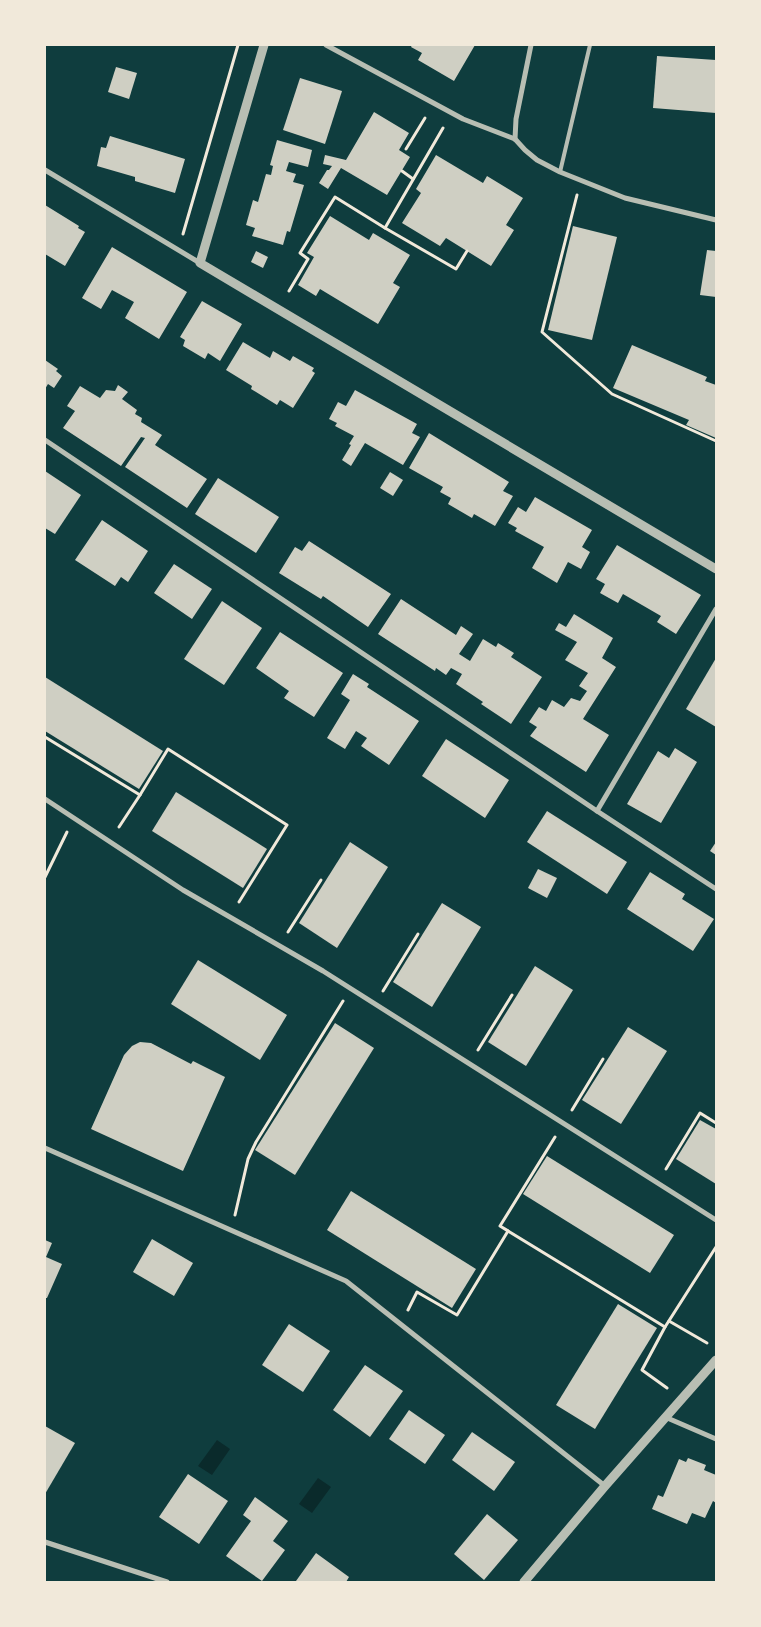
<svg xmlns="http://www.w3.org/2000/svg" width="761" height="1627" font-family="'Archivo Narrow',sans-serif">
  <style>
    .water { fill: #0a2a2b }
    .building { fill: #cfcfc3 }
    .lines { fill: none; stroke-linecap: round; stroke-linejoin: round }
    .path { stroke: #f1e9da; stroke-width: 3 }
    .service { stroke: #b8beb3; stroke-width: 4 }
    .minor { stroke: #b8beb3; stroke-width: 5 }
    .tertiary { stroke: #b8beb3; stroke-width: 9 }
  </style>
  <rect width="100%" height="100%" fill="#0f3d3e"/>
  <g class="water">
    <polygon points="217,1440 230,1449 212,1475 198,1466"/>
    <polygon points="318,1478 331,1487 312,1513 299,1504"/>
  </g>
  <g class="building">
    <polygon points="412,45 475,45 454,81 418,60 422,53 411,47"/>
    <polygon points="657,56 716,60 716,113 653,108"/>
    <polygon points="116,67 137,73 129,99 108,92"/>
    <polygon points="300,78 342,91 325,144 283,130"/>
    <polygon points="374,112 409,133 399,150 410,157 387,195 341,168 328,189 319,183 327,170 329,170 332,166 323,164 325,155 346,160"/>
    <polygon points="110,136 185,159 175,193 135,181 135,177 97,166 101,147 106,148"/>
    <polygon points="277,140 312,150 308,167 289,162 286,171 296,174 293,182 304,185 290,232 287,231 283,245 252,236 255,228 246,225 253,200 258,202 266,174 271,175 273,166 270,165"/>
    <polygon points="436,155 483,183 487,176 523,198 506,225 514,230 491,266 446,238 440,246 402,223 421,193 416,189"/>
    <polygon points="45,205 79,226 78,228 85,232 65,266 45,254"/>
    <polygon points="330,216 369,240 373,233 410,255 393,283 400,287 378,324 320,289 316,296 298,285 314,257 307,253"/>
    <polygon points="573,226 617,237 592,340 548,330"/>
    <polygon points="112,247 187,292 159,339 125,318 134,302 112,290 101,309 82,298"/>
    <polygon points="707,250 716,251 716,297 700,295"/>
    <polygon points="256,251 268,257 263,268 251,262"/>
    <polygon points="202,301 242,324 220,361 208,353 205,359 183,346 185,340 180,337"/>
    <polygon points="243,342 270,358 273,351 290,361 293,356 314,368 312,371 315,373 293,408 280,400 277,405 251,389 252,386 226,370"/>
    <polygon points="632,345 707,377 705,381 716,385 716,438 686,425 689,420 613,388"/>
    <polygon points="45,360 58,369 56,371 62,376 54,388 48,384 45,389"/>
    <polygon points="118,385 128,392 122,399 137,410 135,414 142,418 141,422 162,435 155,445 207,479 187,508 125,467 145,438 141,437 121,466 63,428 75,411 67,406 80,386 100,398 106,390 115,391"/>
    <polygon points="355,390 417,424 412,433 420,437 403,465 365,443 351,466 342,460 351,445 349,444 354,436 335,426 337,423 329,419 338,402 346,406"/>
    <polygon points="429,433 509,482 503,491 513,496 495,526 474,514 472,518 448,504 451,498 440,492 443,487 409,468"/>
    <polygon points="45,471 81,495 55,534 45,528"/>
    <polygon points="390,472 403,480 393,496 380,488"/>
    <polygon points="218,478 279,517 256,553 195,514"/>
    <polygon points="535,497 592,530 582,547 590,552 581,569 568,562 557,583 532,568 544,547 515,531 517,528 508,523 518,507 526,512"/>
    <polygon points="102,520 148,551 128,582 121,577 115,586 75,560"/>
    <polygon points="309,541 391,594 368,627 323,596 321,599 279,573 295,547 302,551"/>
    <polygon points="617,545 701,595 676,634 657,622 661,616 623,594 618,603 600,593 605,584 596,579"/>
    <polygon points="174,564 212,589 192,619 154,593"/>
    <polygon points="401,599 456,635 461,626 473,634 459,654 470,661 483,639 496,647 498,643 514,653 511,657 542,677 511,724 481,704 483,702 456,684 462,674 451,668 446,675 436,668 435,671 378,634"/>
    <polygon points="222,601 262,628 224,685 184,659"/>
    <polygon points="574,614 613,638 602,658 616,667 583,719 609,735 586,772 530,736 537,727 529,722 539,707 546,711 552,700 564,707 571,698 580,701 587,691 579,686 588,673 565,660 577,642 555,630 559,623 566,627"/>
    <polygon points="280,632 343,673 314,717 284,698 289,691 256,668"/>
    <polygon points="716,658 716,727 686,709"/>
    <polygon points="353,674 369,684 367,687 419,721 389,765 361,746 367,738 356,731 345,749 327,738 350,700 341,694"/>
    <polygon points="45,677 163,751 139,789 45,731"/>
    <polygon points="446,739 509,780 485,818 422,776"/>
    <polygon points="675,748 697,762 661,823 627,804 658,751 669,758"/>
    <polygon points="176,792 267,849 243,888 152,831"/>
    <polygon points="547,811 627,862 607,894 527,842"/>
    <polygon points="350,842 388,867 337,948 299,923"/>
    <polygon points="716,842 716,855 710,851"/>
    <polygon points="538,869 557,878 547,898 528,888"/>
    <polygon points="650,872 685,894 682,899 714,919 693,951 627,909"/>
    <polygon points="442,903 481,927 432,1007 393,982"/>
    <polygon points="198,960 287,1015 260,1060 171,1004"/>
    <polygon points="535,966 573,990 526,1066 488,1042"/>
    <polygon points="335,1023 374,1048 295,1175 255,1150"/>
    <polygon points="628,1027 667,1051 621,1124 582,1100"/>
    <polygon points="140,1042 151,1043 191,1064 193,1061 225,1077 183,1171 91,1129 124,1055 132,1046"/>
    <polygon points="700,1120 716,1129 716,1184 676,1159"/>
    <polygon points="547,1156 674,1235 650,1273 523,1194"/>
    <polygon points="351,1191 476,1269 452,1308 327,1230"/>
    <polygon points="152,1239 193,1263 174,1296 133,1272"/>
    <polygon points="45,1240 52,1243 46,1257 62,1264 47,1298 45,1298"/>
    <polygon points="618,1304 657,1328 595,1429 556,1405"/>
    <polygon points="289,1324 330,1351 303,1392 262,1365"/>
    <polygon points="365,1365 403,1391 370,1437 333,1410"/>
    <polygon points="409,1410 445,1435 425,1464 389,1439"/>
    <polygon points="45,1426 75,1443 45,1494"/>
    <polygon points="472,1432 515,1462 494,1491 452,1460"/>
    <polygon points="688,1458 706,1465 704,1470 716,1475 716,1503 713,1501 705,1518 692,1513 687,1524 652,1509 658,1495 663,1497 679,1459 686,1462"/>
    <polygon points="188,1474 228,1501 199,1544 159,1517"/>
    <polygon points="255,1497 288,1521 273,1541 285,1550 262,1581 226,1556 251,1521 243,1515"/>
    <polygon points="487,1514 518,1540 484,1580 454,1554"/>
    <polygon points="316,1553 349,1577 346,1582 298,1582 296,1581"/>
  </g>
  <g class="lines">
    <g class="path">
      <polyline points="443,128 385,228 456,269 467,251"/>
      <polyline points="406,149 425,118"/>
      <polyline points="402,171 413,179"/>
      <polyline points="577,195 542,332 612,394 716,441"/>
      <polyline points="183,234 238,45"/>
      <polyline points="289,291 308,259 300,253 335,197 385,228"/>
      <polyline points="45,737 140,795 119,827"/>
      <polyline points="140,795 168,749 287,825 239,902"/>
      <polyline points="45,877 67,832"/>
      <polyline points="288,932 321,880"/>
      <polyline points="383,991 418,934"/>
      <polyline points="478,1050 512,995"/>
      <polyline points="572,1110 603,1059"/>
      <polyline points="555,1137 500,1226 665,1327 642,1370 667,1388"/>
      <polyline points="666,1169 700,1113 716,1123"/>
      <polyline points="235,1215 248,1159 256,1142 343,1001"/>
      <polyline points="408,1310 417,1292 457,1315 508,1231"/>
      <polyline points="669,1321 707,1343"/>
      <polyline points="665,1327 716,1247"/>
    </g>
    <polyline class="service" points="560,172 590,45"/>
    <g class="minor">
      <polyline points="326,45 463,119 515,139 525,150 537,160 560,172 625,198 716,220"/>
      <polyline points="515,139 516,119 531,45"/>
      <polyline points="45,170 200,263"/>
      <polyline points="45,440 597,811 716,889"/>
      <polyline points="45,799 183,890 323,971 716,1220"/>
      <polyline points="597,811 716,609"/>
      <polyline points="45,1148 346,1281 605,1486"/>
      <polyline points="665,1417 716,1439"/>
      <polyline points="45,1542 167,1582"/>
    </g>
    <g class="tertiary">
      <polyline points="264,45 200,263 716,569"/>
      <polyline points="524,1582 605,1486 716,1360"/>
    </g>
  </g>
  <rect width="761" height="1627" fill="none" stroke="#f1e9da" stroke-width="92"/>
</svg>
